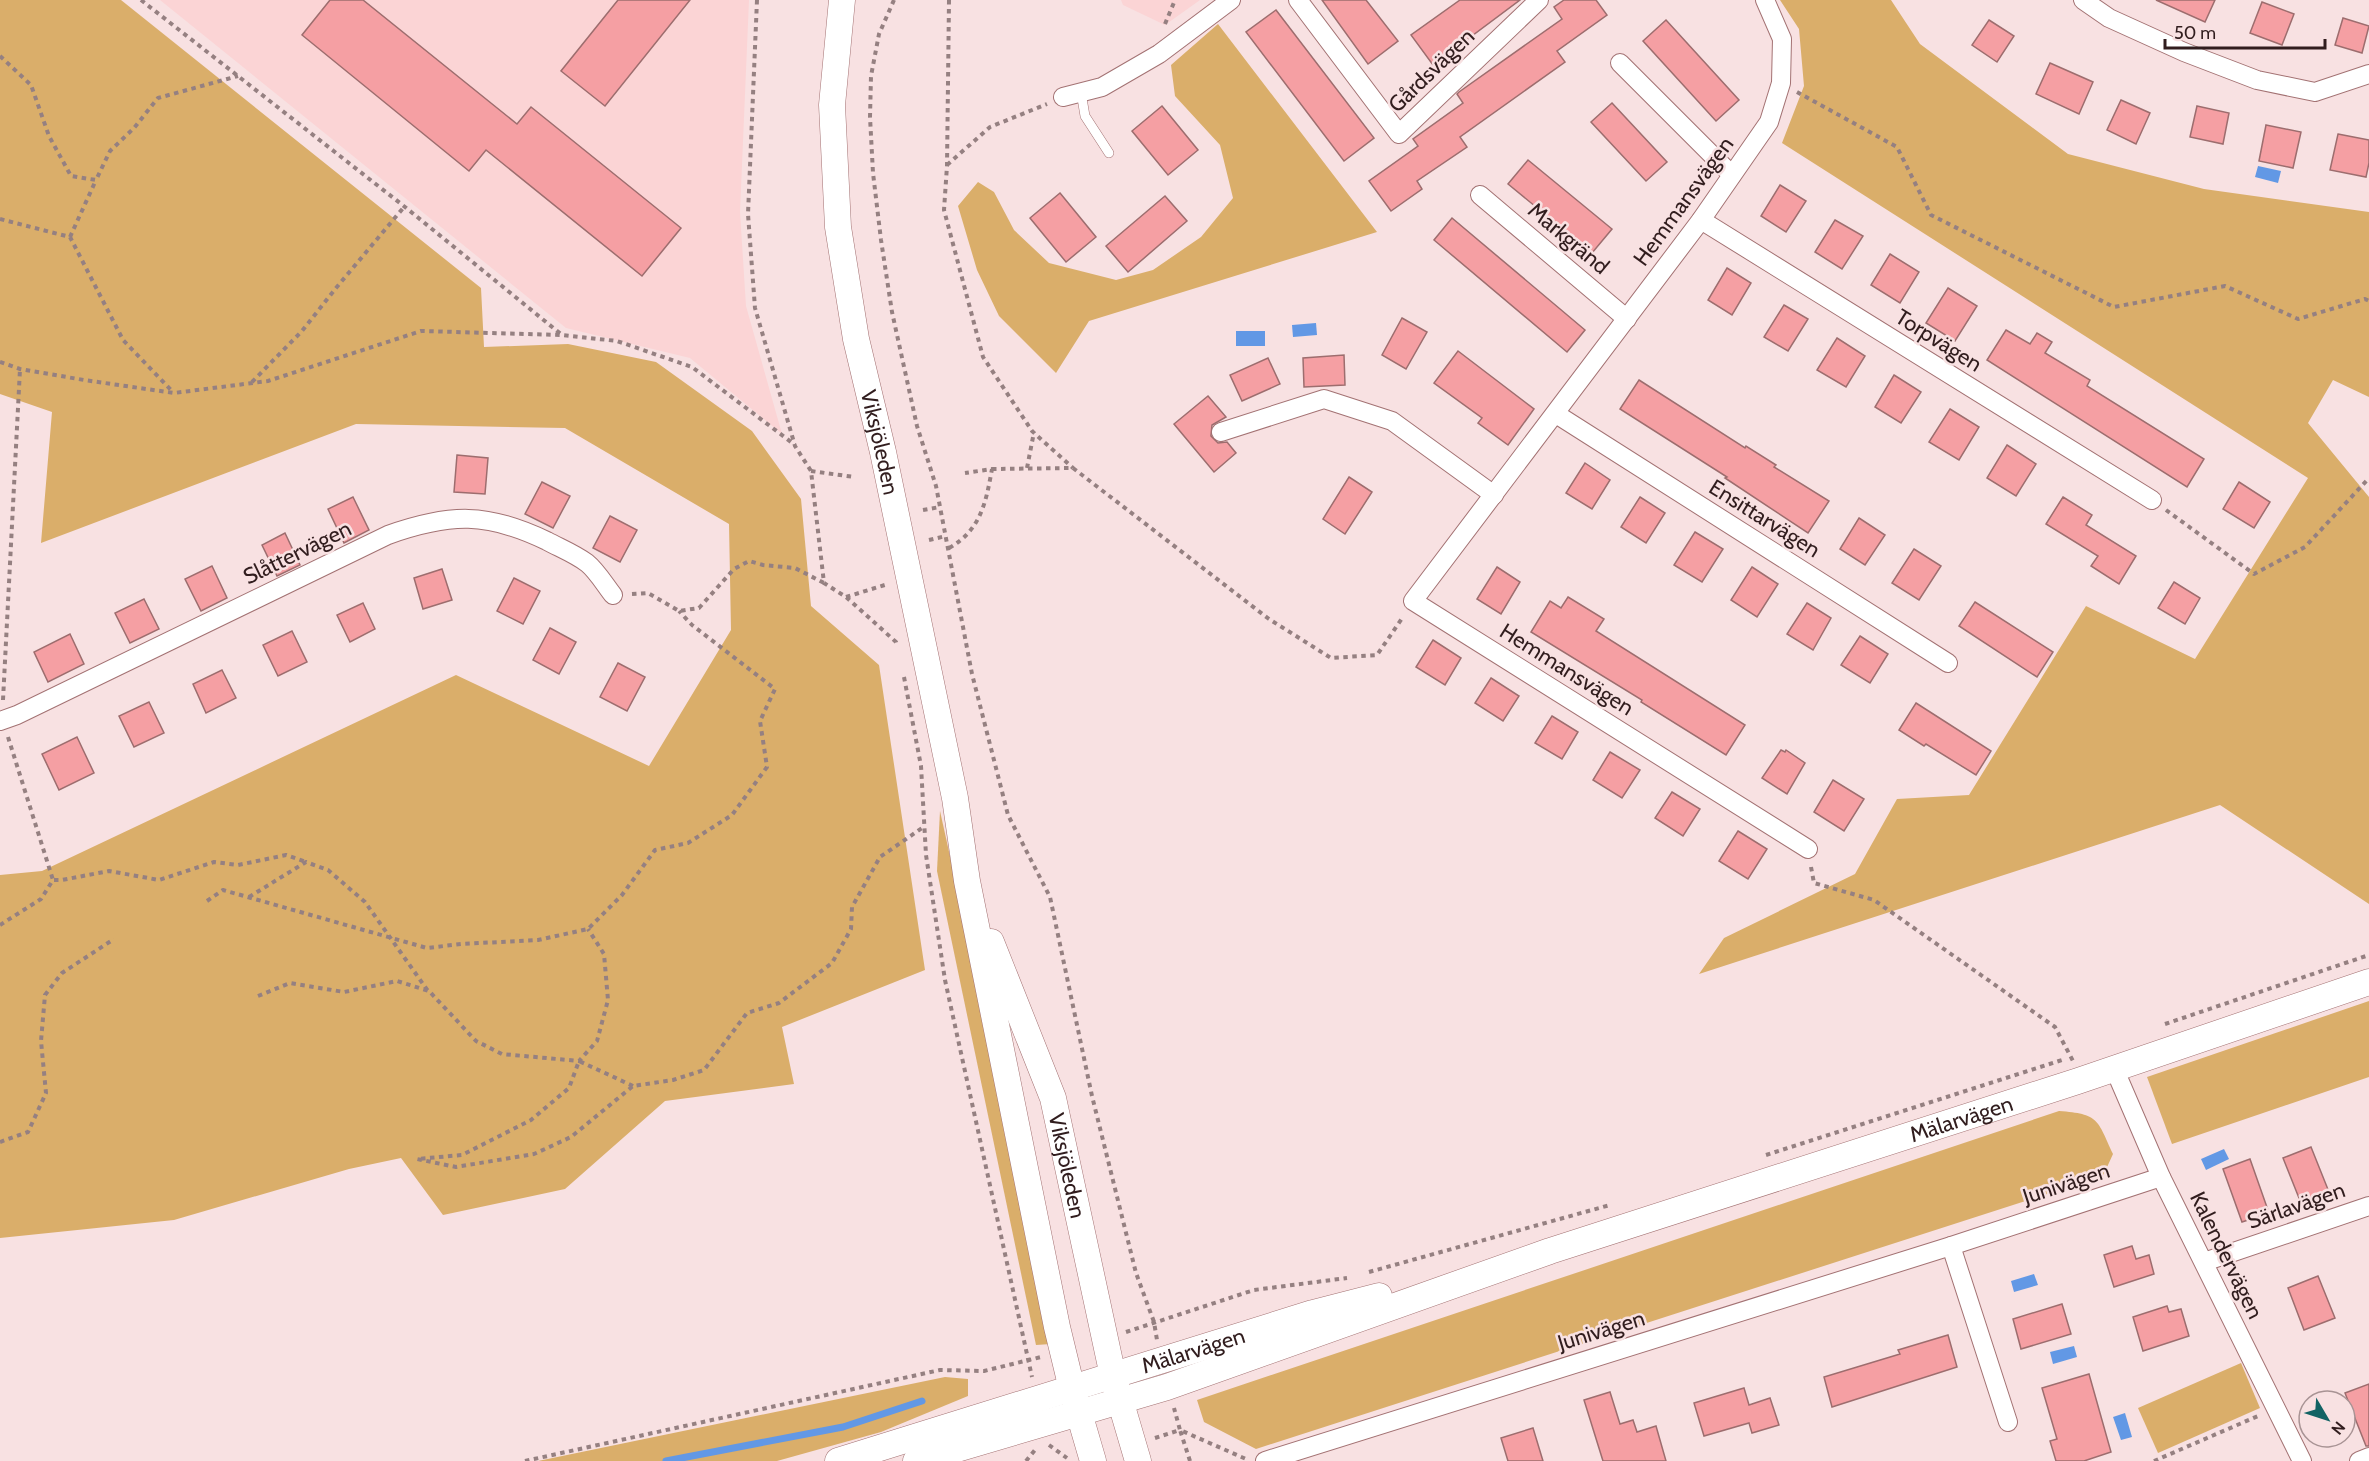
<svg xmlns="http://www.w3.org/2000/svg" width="2369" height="1461" font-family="Cabin,sans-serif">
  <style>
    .built { fill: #fbd4d5 }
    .green { fill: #daae6a }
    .water { fill: #6298e5 }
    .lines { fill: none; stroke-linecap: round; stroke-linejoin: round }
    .stream { stroke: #6298e5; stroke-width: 7 }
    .building { fill: #f59fa3; stroke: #9d6d6e; stroke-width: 1.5 }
    .lane-casing { stroke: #a37273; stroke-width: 10 }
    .street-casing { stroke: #a37273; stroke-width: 20 }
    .secondary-casing { stroke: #a37273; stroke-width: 27 }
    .path { stroke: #958081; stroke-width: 4; stroke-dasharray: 4.5 4.5; stroke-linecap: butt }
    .lane { stroke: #fff; stroke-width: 9 }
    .street { stroke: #fff; stroke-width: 18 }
    .secondary { stroke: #fff; stroke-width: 26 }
    .labels { text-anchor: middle; stroke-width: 5; stroke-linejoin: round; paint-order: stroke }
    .street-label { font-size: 22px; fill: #311d1e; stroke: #f8e1e2 }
  </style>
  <rect width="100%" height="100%" fill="#f8e1e2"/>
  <g class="built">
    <polygon points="160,0 749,0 740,212 746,306 782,434 690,358 566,328"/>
    <polygon points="1121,0 1200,0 1165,25 1123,5"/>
  </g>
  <g class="green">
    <polygon points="0,0 121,0 481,288 484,347 568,344 656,362 752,431 801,499 811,606 879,665 925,970 782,1027 794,1084 665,1101 565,1189 443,1215 401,1158 349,1169 174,1220 0,1238 0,875 42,871 456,675 649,766 731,630 729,524 565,428 356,424 41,543 52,412 0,394"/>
    <polygon points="1780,0 1891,0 1920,44 2068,154 2204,189 2369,212 2369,397 2333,380 2308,423 2369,497 2369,904 2220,805 1699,974 1724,938 1855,874 1897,799 1969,795 2086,606 2195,659 2308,478 1782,143 1804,86 1799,29"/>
    <polygon points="1218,24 1377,232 1089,321 1056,373 999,316 977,270 958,206 978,182 994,192 1014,230 1049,263 1116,280 1153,270 1201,237 1233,198 1220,145 1175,96 1171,65"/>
    <polygon points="940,811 1056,1335 1051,1344 1036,1345 937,871"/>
    <polygon points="2369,1001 2369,1077 2172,1144 2147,1077"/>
    <path d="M2059 1111C2099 1114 2097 1119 2113 1154L2103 1176 1256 1449 1204 1422 1197 1400Z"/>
    <polygon points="2241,1363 2260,1408 2158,1453 2138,1408"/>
    <polygon points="945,1377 968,1379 968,1396 881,1432 777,1461 538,1461"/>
  </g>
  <g class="water">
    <polygon points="2258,166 2281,171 2278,183 2255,177"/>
    <polygon points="1316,323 1317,335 1293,337 1292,325"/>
    <rect x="1236" y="331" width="29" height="15"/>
    <polygon points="2224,1149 2229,1159 2206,1170 2201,1159"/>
    <polygon points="2034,1274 2038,1285 2014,1292 2011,1281"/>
    <polygon points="2074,1346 2077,1357 2053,1364 2050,1352"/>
    <polygon points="2125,1413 2132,1437 2121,1440 2113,1417"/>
  </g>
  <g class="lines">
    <polyline class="stream" points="666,1461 843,1427 922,1401"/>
  </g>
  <g class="building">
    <polygon points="330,0 363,0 517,124 531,107 681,228 642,276 486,150 469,171 302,35"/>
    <polygon points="618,0 690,0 605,106 561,71"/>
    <polygon points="1322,0 1366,0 1398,41 1368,64"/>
    <polygon points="1460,0 1520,0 1433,65 1411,35"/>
    <polygon points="1564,0 1596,0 1607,15 1557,51 1565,62 1460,137 1467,147 1417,181 1422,189 1391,211 1369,181 1418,146 1413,139 1463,103 1457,94 1459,92 1562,19 1554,7"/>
    <polygon points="2156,0 2215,0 2205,22"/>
    <polygon points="2262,2 2294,14 2282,45 2250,33"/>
    <polygon points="1276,10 1374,138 1344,161 1246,32"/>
    <polygon points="2343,18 2369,26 2362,53 2335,45"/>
    <polygon points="1666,20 1739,100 1716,121 1643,41"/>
    <polygon points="1989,20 2014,36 1997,62 1972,45"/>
    <polygon points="2050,63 2093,82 2079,114 2036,94"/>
    <polygon points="2121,100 2150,113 2136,144 2107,130"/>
    <polygon points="1612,103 1667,162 1646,181 1591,122"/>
    <polygon points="1162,106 1198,150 1168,175 1132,131"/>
    <polygon points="2197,106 2229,113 2223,144 2190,137"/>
    <polygon points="2266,125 2301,132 2293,168 2259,161"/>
    <polygon points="2338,134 2369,140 2369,163 2366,177 2330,170"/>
    <polygon points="1528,160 1612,229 1592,253 1508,184"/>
    <polygon points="1780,185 1806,201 1786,232 1761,216"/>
    <polygon points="1060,193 1096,237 1066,262 1030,218"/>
    <polygon points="1165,196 1187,221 1128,272 1106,246"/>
    <polygon points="1452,218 1585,330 1567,352 1434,240"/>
    <polygon points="1835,220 1863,236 1842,269 1815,252"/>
    <polygon points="1890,254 1919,272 1900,303 1871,285"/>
    <polygon points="1727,268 1751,283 1732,315 1708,300"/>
    <polygon points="1948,288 1977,306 1955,341 1926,323"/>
    <polygon points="1784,305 1808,319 1788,351 1764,337"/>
    <polygon points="1402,318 1427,332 1406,369 1382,355"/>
    <polygon points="2006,330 2030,344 2037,333 2052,342 2045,353 2090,380 2087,386 2204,459 2187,487 1987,360"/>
    <polygon points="1837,338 1865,356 1846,387 1817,370"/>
    <polygon points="1458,351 1534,409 1508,445 1478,423 1482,418 1434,383"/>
    <polygon points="1344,355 1345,385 1304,387 1303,358"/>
    <polygon points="1268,358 1280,384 1242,401 1230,375"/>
    <polygon points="1894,375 1921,392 1901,423 1875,407"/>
    <polygon points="1639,380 1745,448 1746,446 1776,465 1774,467 1829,501 1808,533 1725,478 1727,477 1620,409"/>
    <polygon points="1208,396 1226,417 1212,425 1211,436 1218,443 1227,442 1236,453 1214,472 1174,424"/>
    <polygon points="1950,409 1979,427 1959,460 1929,442"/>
    <polygon points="2007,445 2036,464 2016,496 1987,478"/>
    <polygon points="457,455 488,458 485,494 454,492"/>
    <polygon points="1585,463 1610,480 1592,509 1566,493"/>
    <polygon points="1349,477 1372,492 1345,534 1323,519"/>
    <polygon points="542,482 570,496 553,528 525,514"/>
    <polygon points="2239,482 2270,502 2254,528 2223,509"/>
    <polygon points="353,497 369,530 344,543 328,509"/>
    <polygon points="1640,497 1665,513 1646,543 1621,527"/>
    <polygon points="2063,497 2092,515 2086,525 2136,556 2119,584 2091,566 2098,556 2046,524"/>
    <polygon points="610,516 637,530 620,562 593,548"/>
    <polygon points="1859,518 1885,535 1865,565 1840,549"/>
    <polygon points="1695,532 1723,549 1702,582 1674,565"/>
    <polygon points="285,533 300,565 277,576 262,545"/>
    <polygon points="1914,549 1941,566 1919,600 1892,583"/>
    <polygon points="212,566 227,598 201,611 185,579"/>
    <polygon points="1497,567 1520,582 1501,614 1477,599"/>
    <polygon points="1752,567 1778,584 1757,617 1731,600"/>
    <polygon points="442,569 452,600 423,609 414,578"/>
    <polygon points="514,578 540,591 523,624 497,611"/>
    <polygon points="2174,582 2200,598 2185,624 2158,608"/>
    <polygon points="1568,597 1604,619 1596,631 1745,725 1726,755 1641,702 1642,700 1531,632 1550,601 1561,608"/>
    <polygon points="144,599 159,629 130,643 115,613"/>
    <polygon points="1975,602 2053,652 2037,677 1959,626"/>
    <polygon points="363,603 375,629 350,642 337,615"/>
    <polygon points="1807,603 1831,618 1813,650 1787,634"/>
    <polygon points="550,628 576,642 559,674 533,660"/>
    <polygon points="292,631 307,662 278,676 263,645"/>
    <polygon points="70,634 84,664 48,682 34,652"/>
    <polygon points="1860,636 1888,654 1870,683 1841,665"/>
    <polygon points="1433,640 1461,658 1445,685 1416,667"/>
    <polygon points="618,663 645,677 627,711 600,697"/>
    <polygon points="222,670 236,698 206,713 193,684"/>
    <polygon points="1491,678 1519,696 1503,721 1475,703"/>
    <polygon points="149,702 164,733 134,747 119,716"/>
    <polygon points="1916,703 1991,751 1976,775 1926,744 1924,746 1899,730"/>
    <polygon points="1552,716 1578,732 1562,759 1535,743"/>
    <polygon points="77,737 94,773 59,790 42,754"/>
    <polygon points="1781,750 1785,752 1786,750 1805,763 1787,794 1762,778"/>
    <polygon points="1610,752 1640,770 1622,798 1593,780"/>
    <polygon points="1833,780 1864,799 1844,831 1814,812"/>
    <polygon points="1672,792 1700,809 1683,836 1655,818"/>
    <polygon points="1738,831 1767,849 1748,879 1719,861"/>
    <polygon points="2311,1147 2329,1192 2301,1203 2283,1158"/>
    <polygon points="2250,1159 2269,1213 2242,1222 2223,1169"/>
    <polygon points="2132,1246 2136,1259 2149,1255 2154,1274 2114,1287 2104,1255"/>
    <polygon points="2318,1276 2335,1318 2304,1330 2288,1288"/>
    <polygon points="2062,1304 2071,1334 2021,1349 2013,1319"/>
    <polygon points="2167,1306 2169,1312 2181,1309 2189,1336 2143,1351 2133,1317"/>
    <polygon points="1948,1335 1957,1367 1832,1407 1824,1377 1900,1354 1898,1350"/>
    <polygon points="2089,1374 2111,1452 2084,1461 2056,1461 2050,1441 2057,1439 2042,1388"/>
    <polygon points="2369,1384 2369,1446 2366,1446 2345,1393"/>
    <polygon points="1744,1388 1749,1405 1770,1398 1779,1425 1752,1433 1749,1423 1704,1436 1694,1403"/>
    <polygon points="1610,1392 1620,1424 1633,1420 1637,1432 1656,1426 1666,1461 1603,1461 1584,1400"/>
    <polygon points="1533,1428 1543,1461 1508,1461 1501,1438"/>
  </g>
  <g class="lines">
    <defs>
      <polyline id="lane" points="1081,92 1085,116 1109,153"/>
      <g id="street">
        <polyline points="1298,0 1399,134 1539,0"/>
        <polyline points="1765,0 1782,39 1781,83 1769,122 1701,220 1413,601 1808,849"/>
        <polyline points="2083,0 2109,18 2184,52 2257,80 2315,92 2369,74"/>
        <polyline points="1620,63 1732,175"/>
        <polyline points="1063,97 1102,87 1159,54 1231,0"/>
        <polyline points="1480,195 1627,319"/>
        <polyline points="1701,220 2152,500"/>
        <polyline points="1556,414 1948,663"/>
        <polyline points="1221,432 1324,399 1392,421 1494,495"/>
        <path d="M0 721 17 715 388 535C450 513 487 512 547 541 560 548 575 554 587 563 597 571 605 585 613 595"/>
        <polyline points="2114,1068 2161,1177 2302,1461"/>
        <polyline points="1951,1246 2008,1422"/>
        <polyline points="2204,1262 2369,1206"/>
        <polyline points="1265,1461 1951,1246 2161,1177"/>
        <polyline points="2359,1461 2369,1457"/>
      </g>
      <g id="secondary">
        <path id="s1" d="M842 0 832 105 838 227 856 339 883 452 955 798 967 881 1057 1327 1072 1389 1093 1461"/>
        <path id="s2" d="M991 942 1053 1098 1113 1376 1138 1461"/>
        <path id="s3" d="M838 1461 1313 1313 1379 1296"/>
        <path id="s4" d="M916 1461 1167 1387 1550 1251 2078 1081 2369 982"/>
      </g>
    </defs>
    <use href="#lane" class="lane-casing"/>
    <use href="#street" class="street-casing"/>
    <use href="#secondary" class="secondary-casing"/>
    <g class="path">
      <polyline points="141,0 405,207 562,335"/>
      <polyline points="757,0 748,214 755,308 795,446 811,471 824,583 846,597 896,642 897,646"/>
      <polyline points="894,0 879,34 871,76 870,117 873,173 881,240 892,312 917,426 936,486 972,674 1008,815 1050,897 1092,1096 1136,1273 1154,1322 1157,1340"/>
      <polyline points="949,0 947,166 944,210 983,357 1032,431 1073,468"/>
      <polyline points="1165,24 1175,0"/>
      <polyline points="0,56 31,85 49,136 71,176 96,180 110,151 134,128 158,98 238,76"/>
      <polyline points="1797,92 1897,147 1931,215 2114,307 2225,286 2298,319 2365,299 2369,301"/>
      <polyline points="947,165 990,127 1047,104"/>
      <polyline points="0,219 70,237 123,340 173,392"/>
      <polyline points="70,237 96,180"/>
      <polyline points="0,362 20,369 84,380 174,393 268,381 421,331 562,335 617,341 692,367 795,445"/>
      <polyline points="252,382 302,331 336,288 404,207"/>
      <polyline points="1027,468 1034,432"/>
      <polyline points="992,469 1073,468 1269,619 1331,658 1377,655 1403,617"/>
      <polyline points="811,471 854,477"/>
      <polyline points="923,510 940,507"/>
      <polyline points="2166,510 2254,574 2305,547 2369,478"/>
      <polyline points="929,540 946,536"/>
      <path d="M949 548C981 530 986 502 992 469L965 473"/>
      <polyline points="632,594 648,593 679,611 699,608 734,569 749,561 763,565 795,568 824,583"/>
      <polyline points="846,597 888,584"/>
      <polyline points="904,677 921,766 926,855 945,980 1032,1377"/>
      <polyline points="3,700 20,369"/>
      <polyline points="8,737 53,880"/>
      <polyline points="1811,867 1814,883 1874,900 2055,1027 2073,1061"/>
      <polyline points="249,897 306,862 328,870 365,902 428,991"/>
      <polyline points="207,901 223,890 427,948 461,944 538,940 588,929 622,895 655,850 688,843 732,815 767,767 760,721 775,689 692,625 679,611"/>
      <polyline points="0,925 41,899 53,880 62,880 109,871 159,880 214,862 238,865 286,855 306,862"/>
      <polyline points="258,996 290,983 344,992 397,981 429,991 476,1041 502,1054 579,1061 597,1041 608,1000 604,954 588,929"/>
      <polyline points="2165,1024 2369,955"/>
      <polyline points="633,1086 579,1061 569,1088 531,1120 462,1155 417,1159 456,1167 534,1154 571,1137 633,1086 673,1080 704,1070 747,1013 779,1003 832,963 851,929 852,907 880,857 925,826"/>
      <polyline points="0,1142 28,1132 46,1093 41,1041 45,995 62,973 114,939"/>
      <polyline points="1766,1155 2062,1060"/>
      <polyline points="1369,1272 1610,1205"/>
      <polyline points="1126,1332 1254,1290 1347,1278"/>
      <polyline points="1155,1438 1180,1430 1174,1408"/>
      <polyline points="1049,1445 1067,1458"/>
      <polyline points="525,1461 940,1370 984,1371 1041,1357"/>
      <polyline points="1026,1461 1035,1450"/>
      <polyline points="1190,1461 1180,1430 1246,1459"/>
      <polyline points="2154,1461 2258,1416"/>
    </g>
    <use href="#lane" class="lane"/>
    <use href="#street" class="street"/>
    <use href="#secondary" class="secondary"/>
  </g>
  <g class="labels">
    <g class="street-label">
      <text transform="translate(1431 70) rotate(-44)" y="8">Gårdsvägen</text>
      <text transform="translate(1683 201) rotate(-54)" y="8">Hemmansvägen</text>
      <text transform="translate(1569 238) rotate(40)" y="8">Markgränd</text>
      <text transform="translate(1939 340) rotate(32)" y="8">Torpvägen</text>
      <text dy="8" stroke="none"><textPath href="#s1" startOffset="447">Viksjöleden</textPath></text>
      <text transform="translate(1765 518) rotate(32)" y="8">Ensittarvägen</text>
      <text transform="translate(297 552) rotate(-26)" y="8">Slåttervägen</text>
      <text transform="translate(1567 669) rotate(32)" y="8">Hemmansvägen</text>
      <text dy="8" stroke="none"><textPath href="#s4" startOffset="1100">Mälarvägen</textPath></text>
      <text dy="8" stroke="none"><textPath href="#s2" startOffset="237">Viksjöleden</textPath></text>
      <text transform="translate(2066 1183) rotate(-18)" y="8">Junivägen</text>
      <text transform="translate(2296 1205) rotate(-19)" y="8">Särlavägen</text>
      <text transform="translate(2227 1255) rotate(64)" y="8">Kalendervägen</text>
      <text transform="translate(1601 1330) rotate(-17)" y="8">Junivägen</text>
      <text dy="8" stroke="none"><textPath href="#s3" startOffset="372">Mälarvägen</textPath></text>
    </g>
  </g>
  <g transform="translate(2327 1419) rotate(129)"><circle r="28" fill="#f8e1e2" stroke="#a89394" stroke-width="1.5"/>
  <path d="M0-4.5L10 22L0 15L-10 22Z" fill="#126364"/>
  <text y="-9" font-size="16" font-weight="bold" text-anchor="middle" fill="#311d1e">N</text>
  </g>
  <path d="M2165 39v9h160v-9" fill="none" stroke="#311d1e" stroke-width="3"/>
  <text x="2174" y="39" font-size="18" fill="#311d1e" stroke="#f8e1e2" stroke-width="4.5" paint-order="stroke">50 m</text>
</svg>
